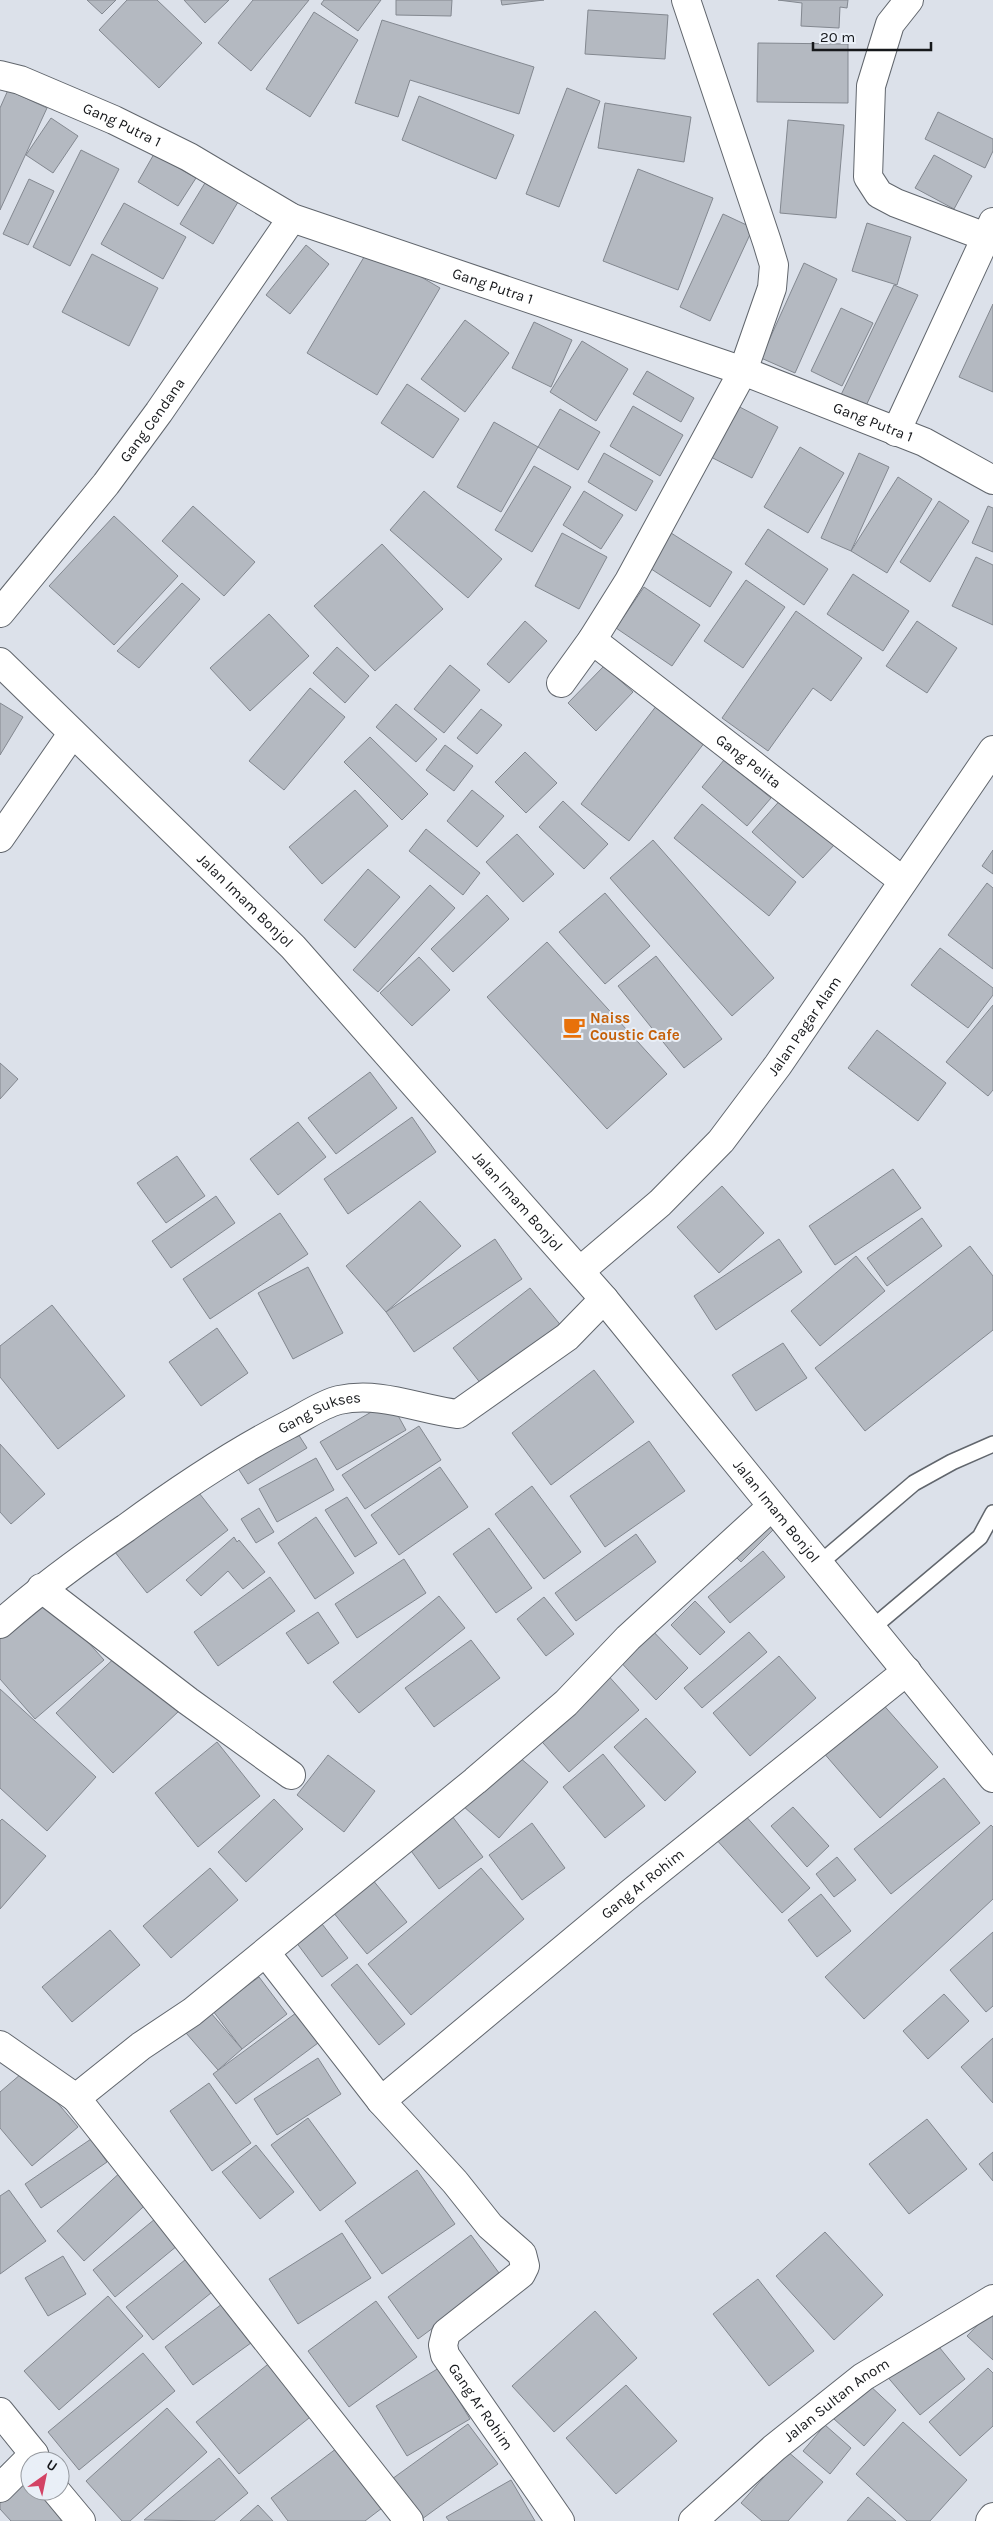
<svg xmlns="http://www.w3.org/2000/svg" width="993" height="2521" font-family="Karla,sans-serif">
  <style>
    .building { fill: #b4b9c1; stroke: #838890 }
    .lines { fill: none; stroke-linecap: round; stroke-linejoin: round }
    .service-casing { stroke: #61666d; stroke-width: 18 }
    .minor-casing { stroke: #61666d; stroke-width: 30 }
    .tertiary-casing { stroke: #61666d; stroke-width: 30 }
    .trunk-casing { stroke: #61666d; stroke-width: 30 }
    .service { stroke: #fff; stroke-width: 15 }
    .minor { stroke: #fff; stroke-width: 28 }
    .tertiary { stroke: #fff; stroke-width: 28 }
    .trunk { stroke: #fff; stroke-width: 28 }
    .labels { text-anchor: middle; stroke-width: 4; stroke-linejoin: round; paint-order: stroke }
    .street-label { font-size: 15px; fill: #16181b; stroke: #e9eff7 }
    .food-label { font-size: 15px; font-weight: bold; fill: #c56008; stroke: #e9eff7; text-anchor: start }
  </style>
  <rect width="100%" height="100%" fill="#dce1ea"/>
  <g class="building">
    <polygon points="87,0 116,0 102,14"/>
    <polygon points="127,0 157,0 202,43 159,88 99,30"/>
    <polygon points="184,0 229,0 205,23"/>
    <polygon points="253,0 309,0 251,71 218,43"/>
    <polygon points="324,0 381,0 358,31 321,4"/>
    <polygon points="396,0 452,0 451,16 396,15"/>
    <polygon points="501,0 544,0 502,5"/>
    <polygon points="778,0 848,0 847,8 840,7 839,28 801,26 802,3"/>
    <polygon points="588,10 668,15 665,59 585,54"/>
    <polygon points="314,12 358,40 310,117 266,89"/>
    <polygon points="382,20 534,67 519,114 410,80 398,117 355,103"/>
    <polygon points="758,43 848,44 848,103 757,102"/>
    <polygon points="567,88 600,101 559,207 526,194"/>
    <polygon points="8,90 47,108 0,210 0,108"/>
    <polygon points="419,96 514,135 496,179 402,140"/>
    <polygon points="605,103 691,117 684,162 598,148"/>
    <polygon points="938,112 993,139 993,151 985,168 925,139"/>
    <polygon points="51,118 78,136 53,173 26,155"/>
    <polygon points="788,120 844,125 836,218 780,213"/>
    <polygon points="81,150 119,169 70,266 33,247"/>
    <polygon points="154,154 196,178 178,206 138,182"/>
    <polygon points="934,155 972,176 954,209 915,188"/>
    <polygon points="638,169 713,198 678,290 603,261"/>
    <polygon points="208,178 241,197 213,244 180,224"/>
    <polygon points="29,179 54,191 28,245 3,234"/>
    <polygon points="124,203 186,237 163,279 101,244"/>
    <polygon points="723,214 753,228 710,321 680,307"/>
    <polygon points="867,223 911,237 897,285 852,271"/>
    <polygon points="306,245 329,264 290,314 266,295"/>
    <polygon points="370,247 440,288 377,395 307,353"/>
    <polygon points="92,254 158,288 129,346 62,312"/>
    <polygon points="804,263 837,279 795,373 761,358"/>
    <polygon points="894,285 918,295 864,410 839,399"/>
    <polygon points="993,304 993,392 959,377"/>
    <polygon points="841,308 873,323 842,386 811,371"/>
    <polygon points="465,320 509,353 465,412 421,379"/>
    <polygon points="534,322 572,340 551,387 512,368"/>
    <polygon points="582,341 628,369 596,421 550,392"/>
    <polygon points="647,371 694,398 681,422 633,394"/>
    <polygon points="407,384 459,419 433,458 381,423"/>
    <polygon points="732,403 778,427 752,478 705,454"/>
    <polygon points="633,406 683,435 660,476 610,446"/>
    <polygon points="560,409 600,432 578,470 538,447"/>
    <polygon points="494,422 538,447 501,512 457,487"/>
    <polygon points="800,447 844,473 808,533 764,507"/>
    <polygon points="604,453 653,481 636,511 588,482"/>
    <polygon points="859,453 889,467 851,551 821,538"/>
    <polygon points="534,466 571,487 532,552 495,530"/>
    <polygon points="898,477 932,499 887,573 851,551"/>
    <polygon points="424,491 502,559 468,598 390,530"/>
    <polygon points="584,491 623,515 601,549 563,525"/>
    <polygon points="939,501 969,521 930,582 900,562"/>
    <polygon points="193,506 255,562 224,596 162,541"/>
    <polygon points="988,506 993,508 993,552 972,543"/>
    <polygon points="114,516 178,576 114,645 49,586"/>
    <polygon points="768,529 828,569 804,605 745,564"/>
    <polygon points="668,531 732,572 710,607 645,565"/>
    <polygon points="562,533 607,557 579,609 535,586"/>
    <polygon points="382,544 443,609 375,671 314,606"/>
    <polygon points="976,557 993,565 993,625 952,606"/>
    <polygon points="853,574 909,611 883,651 827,614"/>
    <polygon points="746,580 785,607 743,668 704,641"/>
    <polygon points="182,583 200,599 139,668 117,651"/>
    <polygon points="644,587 700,625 672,666 616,628"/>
    <polygon points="796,611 862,658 831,701 813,688 768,751 722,718"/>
    <polygon points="269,614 309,656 250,711 210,668"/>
    <polygon points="525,621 547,641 509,683 487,664"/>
    <polygon points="917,621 957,648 927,693 886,666"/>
    <polygon points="337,647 369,676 345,703 313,673"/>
    <polygon points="450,665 480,690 444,733 414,709"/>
    <polygon points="604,666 633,692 596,731 568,703"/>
    <polygon points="310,688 345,717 284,790 249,761"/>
    <polygon points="0,703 23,717 0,755"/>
    <polygon points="396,704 437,739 416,762 376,727"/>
    <polygon points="657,705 705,742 629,841 581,804"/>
    <polygon points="481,709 502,725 477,754 457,738"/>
    <polygon points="370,737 428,794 402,820 344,762"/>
    <polygon points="445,745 473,766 454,791 426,770"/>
    <polygon points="525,752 557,783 526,813 495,782"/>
    <polygon points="724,760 771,798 747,826 702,787"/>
    <polygon points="355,790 388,826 322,884 289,847"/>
    <polygon points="472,790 504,816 477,847 447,821"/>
    <polygon points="783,797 836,843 803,878 752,832"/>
    <polygon points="563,801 608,844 584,869 539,827"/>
    <polygon points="702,804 796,882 769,916 674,838"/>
    <polygon points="426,829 480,873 463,895 409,851"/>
    <polygon points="517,834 554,874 523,902 486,862"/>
    <polygon points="653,840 774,978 732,1016 610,878"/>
    <polygon points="993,850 993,874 982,866"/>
    <polygon points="368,869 400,897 355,948 324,920"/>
    <polygon points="987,883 993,888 993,969 948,935"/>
    <polygon points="430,885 455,908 378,992 353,970"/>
    <polygon points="605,893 650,946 605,984 559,932"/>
    <polygon points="487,895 509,919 453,972 431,949"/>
    <polygon points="547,942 667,1074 607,1129 487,997"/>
    <polygon points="940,948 993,988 993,995 968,1028 911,985"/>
    <polygon points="656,956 722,1039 684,1068 618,986"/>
    <polygon points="419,957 450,990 412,1026 380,993"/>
    <polygon points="993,1005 993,1090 988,1096 946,1062"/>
    <polygon points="877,1030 946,1083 918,1121 848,1068"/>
    <polygon points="0,1063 18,1079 0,1099"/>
    <polygon points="370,1072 397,1108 336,1154 308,1118"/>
    <polygon points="412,1117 436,1152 348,1214 324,1179"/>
    <polygon points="298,1122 326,1157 278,1195 250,1159"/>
    <polygon points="177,1156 205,1196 166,1223 137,1183"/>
    <polygon points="893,1169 921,1208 835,1265 809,1226"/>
    <polygon points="722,1186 764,1233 719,1273 677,1227"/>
    <polygon points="216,1196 235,1223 171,1268 152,1241"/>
    <polygon points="420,1201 461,1246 386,1312 346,1266"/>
    <polygon points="280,1213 308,1254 210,1319 183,1279"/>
    <polygon points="922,1218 942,1246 887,1286 867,1258"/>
    <polygon points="495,1239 522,1279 414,1352 386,1312"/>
    <polygon points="779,1239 802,1272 716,1330 694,1296"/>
    <polygon points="970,1246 993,1276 993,1330 865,1431 815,1368"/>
    <polygon points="856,1256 885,1291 820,1346 791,1311"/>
    <polygon points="308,1267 343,1333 293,1359 258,1293"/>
    <polygon points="530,1288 563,1328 485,1389 453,1348"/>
    <polygon points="52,1305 125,1396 58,1449 0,1377 0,1346"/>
    <polygon points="217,1328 248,1373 201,1406 169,1362"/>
    <polygon points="783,1343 807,1378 756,1411 732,1375"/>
    <polygon points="594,1370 634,1422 551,1485 512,1433"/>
    <polygon points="390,1401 406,1430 337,1470 320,1442"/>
    <polygon points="293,1426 307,1448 248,1484 234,1462"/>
    <polygon points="419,1426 441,1460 365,1509 342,1475"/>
    <polygon points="649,1441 685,1491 605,1547 570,1496"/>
    <polygon points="0,1444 45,1494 11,1524 0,1512"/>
    <polygon points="316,1458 334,1490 277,1522 259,1489"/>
    <polygon points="440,1467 468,1507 399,1555 371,1515"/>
    <polygon points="192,1484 228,1530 147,1593 111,1547"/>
    <polygon points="532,1486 581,1552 544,1579 495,1514"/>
    <polygon points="347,1497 377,1543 355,1557 325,1510"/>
    <polygon points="259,1508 274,1532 256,1543 241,1519"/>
    <polygon points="316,1517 354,1573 315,1599 278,1543"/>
    <polygon points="763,1517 775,1528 741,1562 729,1550"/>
    <polygon points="489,1528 532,1588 496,1613 453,1554"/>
    <polygon points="636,1534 656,1562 576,1621 555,1593"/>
    <polygon points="234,1537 237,1542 239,1540 265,1572 243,1589 228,1571 201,1596 186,1580"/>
    <polygon points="763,1551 785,1577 730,1623 708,1597"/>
    <polygon points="404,1559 426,1593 357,1638 335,1604"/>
    <polygon points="270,1577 295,1611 218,1666 194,1632"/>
    <polygon points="439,1596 465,1628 359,1713 333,1682"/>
    <polygon points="48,1597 104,1660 35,1719 0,1679 0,1639"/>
    <polygon points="544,1597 574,1634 546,1656 517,1619"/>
    <polygon points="695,1601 725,1632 700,1655 671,1625"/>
    <polygon points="318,1612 339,1643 308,1664 286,1633"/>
    <polygon points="648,1626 688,1668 656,1700 615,1656"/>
    <polygon points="749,1632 767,1652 702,1708 684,1688"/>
    <polygon points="471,1640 500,1678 434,1727 405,1688"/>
    <polygon points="122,1651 179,1711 113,1773 56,1713"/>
    <polygon points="779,1656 816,1698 750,1756 713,1713"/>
    <polygon points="605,1672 639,1710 569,1772 535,1734"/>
    <polygon points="0,1689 96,1777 47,1831 0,1788"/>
    <polygon points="880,1701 938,1767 880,1818 822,1751"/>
    <polygon points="646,1718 696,1772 665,1801 614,1747"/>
    <polygon points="217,1742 260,1796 198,1847 155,1793"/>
    <polygon points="511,1750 548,1782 499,1838 463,1806"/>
    <polygon points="603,1754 645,1806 605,1838 563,1787"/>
    <polygon points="328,1755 375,1791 344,1832 297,1795"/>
    <polygon points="944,1778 980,1823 891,1894 854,1849"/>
    <polygon points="274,1799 303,1829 246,1882 218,1852"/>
    <polygon points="793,1807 829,1846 807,1867 771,1826"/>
    <polygon points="743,1813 810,1888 782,1913 715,1838"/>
    <polygon points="452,1816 483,1857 439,1889 409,1848"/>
    <polygon points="2,1819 46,1856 0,1909 0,1821"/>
    <polygon points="532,1823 565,1868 522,1900 489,1855"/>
    <polygon points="991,1825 993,1827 993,1899 864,2019 825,1977"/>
    <polygon points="837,1857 856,1880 834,1897 816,1874"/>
    <polygon points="210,1868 238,1900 171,1958 143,1926"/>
    <polygon points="481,1868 524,1919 411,2015 368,1964"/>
    <polygon points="372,1879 407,1922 367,1954 333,1912"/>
    <polygon points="821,1894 851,1931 817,1957 788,1920"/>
    <polygon points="319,1920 348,1958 322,1977 293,1938"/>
    <polygon points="110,1930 140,1965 72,2022 42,1987"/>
    <polygon points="993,1932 993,2006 986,2012 950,1970"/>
    <polygon points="357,1964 405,2024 379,2045 331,1985"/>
    <polygon points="259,1977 287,2014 242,2049 213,2011"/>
    <polygon points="944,1994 969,2021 928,2059 903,2031"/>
    <polygon points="204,2005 242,2049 218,2070 180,2026"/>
    <polygon points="296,2013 318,2043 236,2104 213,2074"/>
    <polygon points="993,2038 993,2103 961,2067"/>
    <polygon points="318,2058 341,2094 277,2135 254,2099"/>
    <polygon points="28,2068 78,2127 32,2166 0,2128 0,2092"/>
    <polygon points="209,2083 251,2143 212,2171 170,2111"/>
    <polygon points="308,2118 356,2183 320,2211 271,2145"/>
    <polygon points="927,2119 967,2169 909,2214 869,2164"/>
    <polygon points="91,2139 107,2162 41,2208 25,2184"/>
    <polygon points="256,2145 294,2192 260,2219 222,2172"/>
    <polygon points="993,2152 993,2181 979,2164"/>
    <polygon points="125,2168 153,2198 84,2261 57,2231"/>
    <polygon points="417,2170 455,2224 382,2274 345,2221"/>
    <polygon points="9,2190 46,2241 0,2274 0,2196"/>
    <polygon points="161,2214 183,2241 115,2297 93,2270"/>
    <polygon points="825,2232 883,2295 834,2340 776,2276"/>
    <polygon points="342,2233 371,2278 298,2324 269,2279"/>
    <polygon points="471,2235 502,2277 418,2339 388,2297"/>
    <polygon points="195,2252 222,2284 153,2340 126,2307"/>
    <polygon points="63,2256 86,2294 48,2316 25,2278"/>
    <polygon points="758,2279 814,2351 769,2386 713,2314"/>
    <polygon points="108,2296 143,2336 59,2410 24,2371"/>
    <polygon points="226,2301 255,2340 193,2385 165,2347"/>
    <polygon points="376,2301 417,2357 349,2407 308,2351"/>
    <polygon points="993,2309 993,2360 967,2336"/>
    <polygon points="595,2311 637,2358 554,2432 512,2386"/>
    <polygon points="931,2337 965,2379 920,2415 885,2374"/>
    <polygon points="143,2353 175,2391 79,2470 48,2432"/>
    <polygon points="277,2357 319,2410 239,2474 196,2422"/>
    <polygon points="439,2368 470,2419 407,2456 376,2406"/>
    <polygon points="988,2368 993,2373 993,2426 960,2456 929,2422"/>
    <polygon points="867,2383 896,2410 864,2446 834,2419"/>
    <polygon points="626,2385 677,2441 616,2494 566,2438"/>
    <polygon points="167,2408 207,2452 130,2521 122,2521 86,2481"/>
    <polygon points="903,2422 967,2480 930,2521 907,2521 856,2474"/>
    <polygon points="468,2424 498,2464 422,2519 392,2479"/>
    <polygon points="825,2425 851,2448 830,2474 803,2451"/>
    <polygon points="345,2442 390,2502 365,2521 288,2521 271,2498"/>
    <polygon points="787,2451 823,2482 788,2521 762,2521 741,2503"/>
    <polygon points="219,2458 248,2493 214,2521 144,2520"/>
    <polygon points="30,2476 30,2491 51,2491 69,2513 60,2521 11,2521 0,2509 0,2502"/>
    <polygon points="511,2480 535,2521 449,2521 446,2517"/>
    <polygon points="868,2497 896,2521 847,2521"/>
    <polygon points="258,2505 273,2521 240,2521"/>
  </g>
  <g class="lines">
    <defs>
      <g id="service">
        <polyline points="820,1563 914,1483 952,1462 993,1444"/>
        <polyline points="872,1628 980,1537 993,1513"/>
      </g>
      <g id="minor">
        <polyline points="909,0 890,24 871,86 868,177 879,194 896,203 986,237"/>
        <path id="s1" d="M0 75 20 80 114 120 189 157 292 218 743 371 924 442 993 480"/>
        <polyline points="896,432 993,222"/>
        <path id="s2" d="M0 613 106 484 159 412 292 218"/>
        <path id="s3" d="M592 640 903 881"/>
        <polyline points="561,683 592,640 629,581 743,371 772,288 774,265 767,242 686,0"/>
        <polyline points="0,838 72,734"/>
        <polyline points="41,1588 188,1701 291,1775"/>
        <path id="s4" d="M0 1624C40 1589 82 1558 126 1528 178 1490 231 1454 288 1425 304 1417 322 1404 339 1400 380 1391 418 1409 458 1414L567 1337 604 1299"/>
        <path id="s5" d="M266 1953 381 2101 455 2182 490 2226 522 2254 525 2266 521 2274 446 2333 443 2345 445 2355 560 2521"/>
        <polyline points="0,2045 76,2098 141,2046 192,2012 475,1781 566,1703 628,1638 771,1507"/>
        <polyline points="76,2098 409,2521"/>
        <path id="s6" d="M381 2101 632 1892 907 1671"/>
        <polyline points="0,2412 34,2454"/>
        <polyline points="0,2488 34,2454 36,2461"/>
        <polyline points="56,2491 81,2521"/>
        <path id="s7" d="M693 2521 774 2448 863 2377 993 2299"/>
        <polyline points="990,2521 993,2517"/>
      </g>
      <g id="tertiary">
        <path id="s8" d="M580 1271 660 1203 721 1141 778 1065 993 750"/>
      </g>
      <g id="trunk">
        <path id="s9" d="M0 662 293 947 604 1299 993 1778"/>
      </g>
    </defs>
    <use href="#service" class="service-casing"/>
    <use href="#minor" class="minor-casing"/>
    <use href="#tertiary" class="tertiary-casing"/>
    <use href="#trunk" class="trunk-casing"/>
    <use href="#service" class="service"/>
    <use href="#minor" class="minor"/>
    <use href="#tertiary" class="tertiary"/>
    <use href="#trunk" class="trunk"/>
  </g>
  <defs>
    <symbol id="cafe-bare" viewBox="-9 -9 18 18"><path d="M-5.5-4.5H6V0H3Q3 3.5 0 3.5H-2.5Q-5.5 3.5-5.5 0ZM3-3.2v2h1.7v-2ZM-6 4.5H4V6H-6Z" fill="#e8710a" stroke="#e9eff7" stroke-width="2.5" paint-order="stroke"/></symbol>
  </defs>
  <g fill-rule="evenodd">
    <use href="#cafe-bare" x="558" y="1011" width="32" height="32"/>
  </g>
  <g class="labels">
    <g class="street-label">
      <text dy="5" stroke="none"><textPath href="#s1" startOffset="132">Gang Putra 1</textPath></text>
      <text dy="5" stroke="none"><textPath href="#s1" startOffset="538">Gang Putra 1</textPath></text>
      <text dy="5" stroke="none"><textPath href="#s2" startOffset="246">Gang Cendana</textPath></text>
      <text dy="5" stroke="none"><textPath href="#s1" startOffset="942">Gang Putra 1</textPath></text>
      <text dy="5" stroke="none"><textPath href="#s3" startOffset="198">Gang Pelita</textPath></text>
      <text dy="5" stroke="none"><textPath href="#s9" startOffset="342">Jalan Imam Bonjol</textPath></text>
      <text dy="5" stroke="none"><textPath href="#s8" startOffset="334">Jalan Pagar Alam</textPath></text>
      <text dy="5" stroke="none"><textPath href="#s9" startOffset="748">Jalan Imam Bonjol</textPath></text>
      <text dy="5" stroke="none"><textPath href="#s4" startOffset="385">Gang Sukses</textPath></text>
      <text dy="5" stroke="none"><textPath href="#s9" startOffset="1152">Jalan Imam Bonjol</textPath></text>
      <text dy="5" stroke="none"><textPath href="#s6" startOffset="340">Gang Ar Rohim</textPath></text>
      <text dy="5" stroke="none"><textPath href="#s7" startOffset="188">Jalan Sultan Anom</textPath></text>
      <text dy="5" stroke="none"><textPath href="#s5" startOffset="598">Gang Ar Rohim</textPath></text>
    </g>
    <g class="food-label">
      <text x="590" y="1023">Naiss<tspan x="590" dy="17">Coustic Cafe</tspan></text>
    </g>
  </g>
  <g transform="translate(45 2476) rotate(33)"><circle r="24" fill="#e9eff7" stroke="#95999f"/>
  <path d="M0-4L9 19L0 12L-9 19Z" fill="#d34365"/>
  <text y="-8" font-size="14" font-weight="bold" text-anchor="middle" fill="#16181b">U</text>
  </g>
  <path d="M813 42v8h118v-8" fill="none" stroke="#16181b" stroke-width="2.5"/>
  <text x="820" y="42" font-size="15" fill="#16181b" stroke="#e9eff7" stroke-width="4" paint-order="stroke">20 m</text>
</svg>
